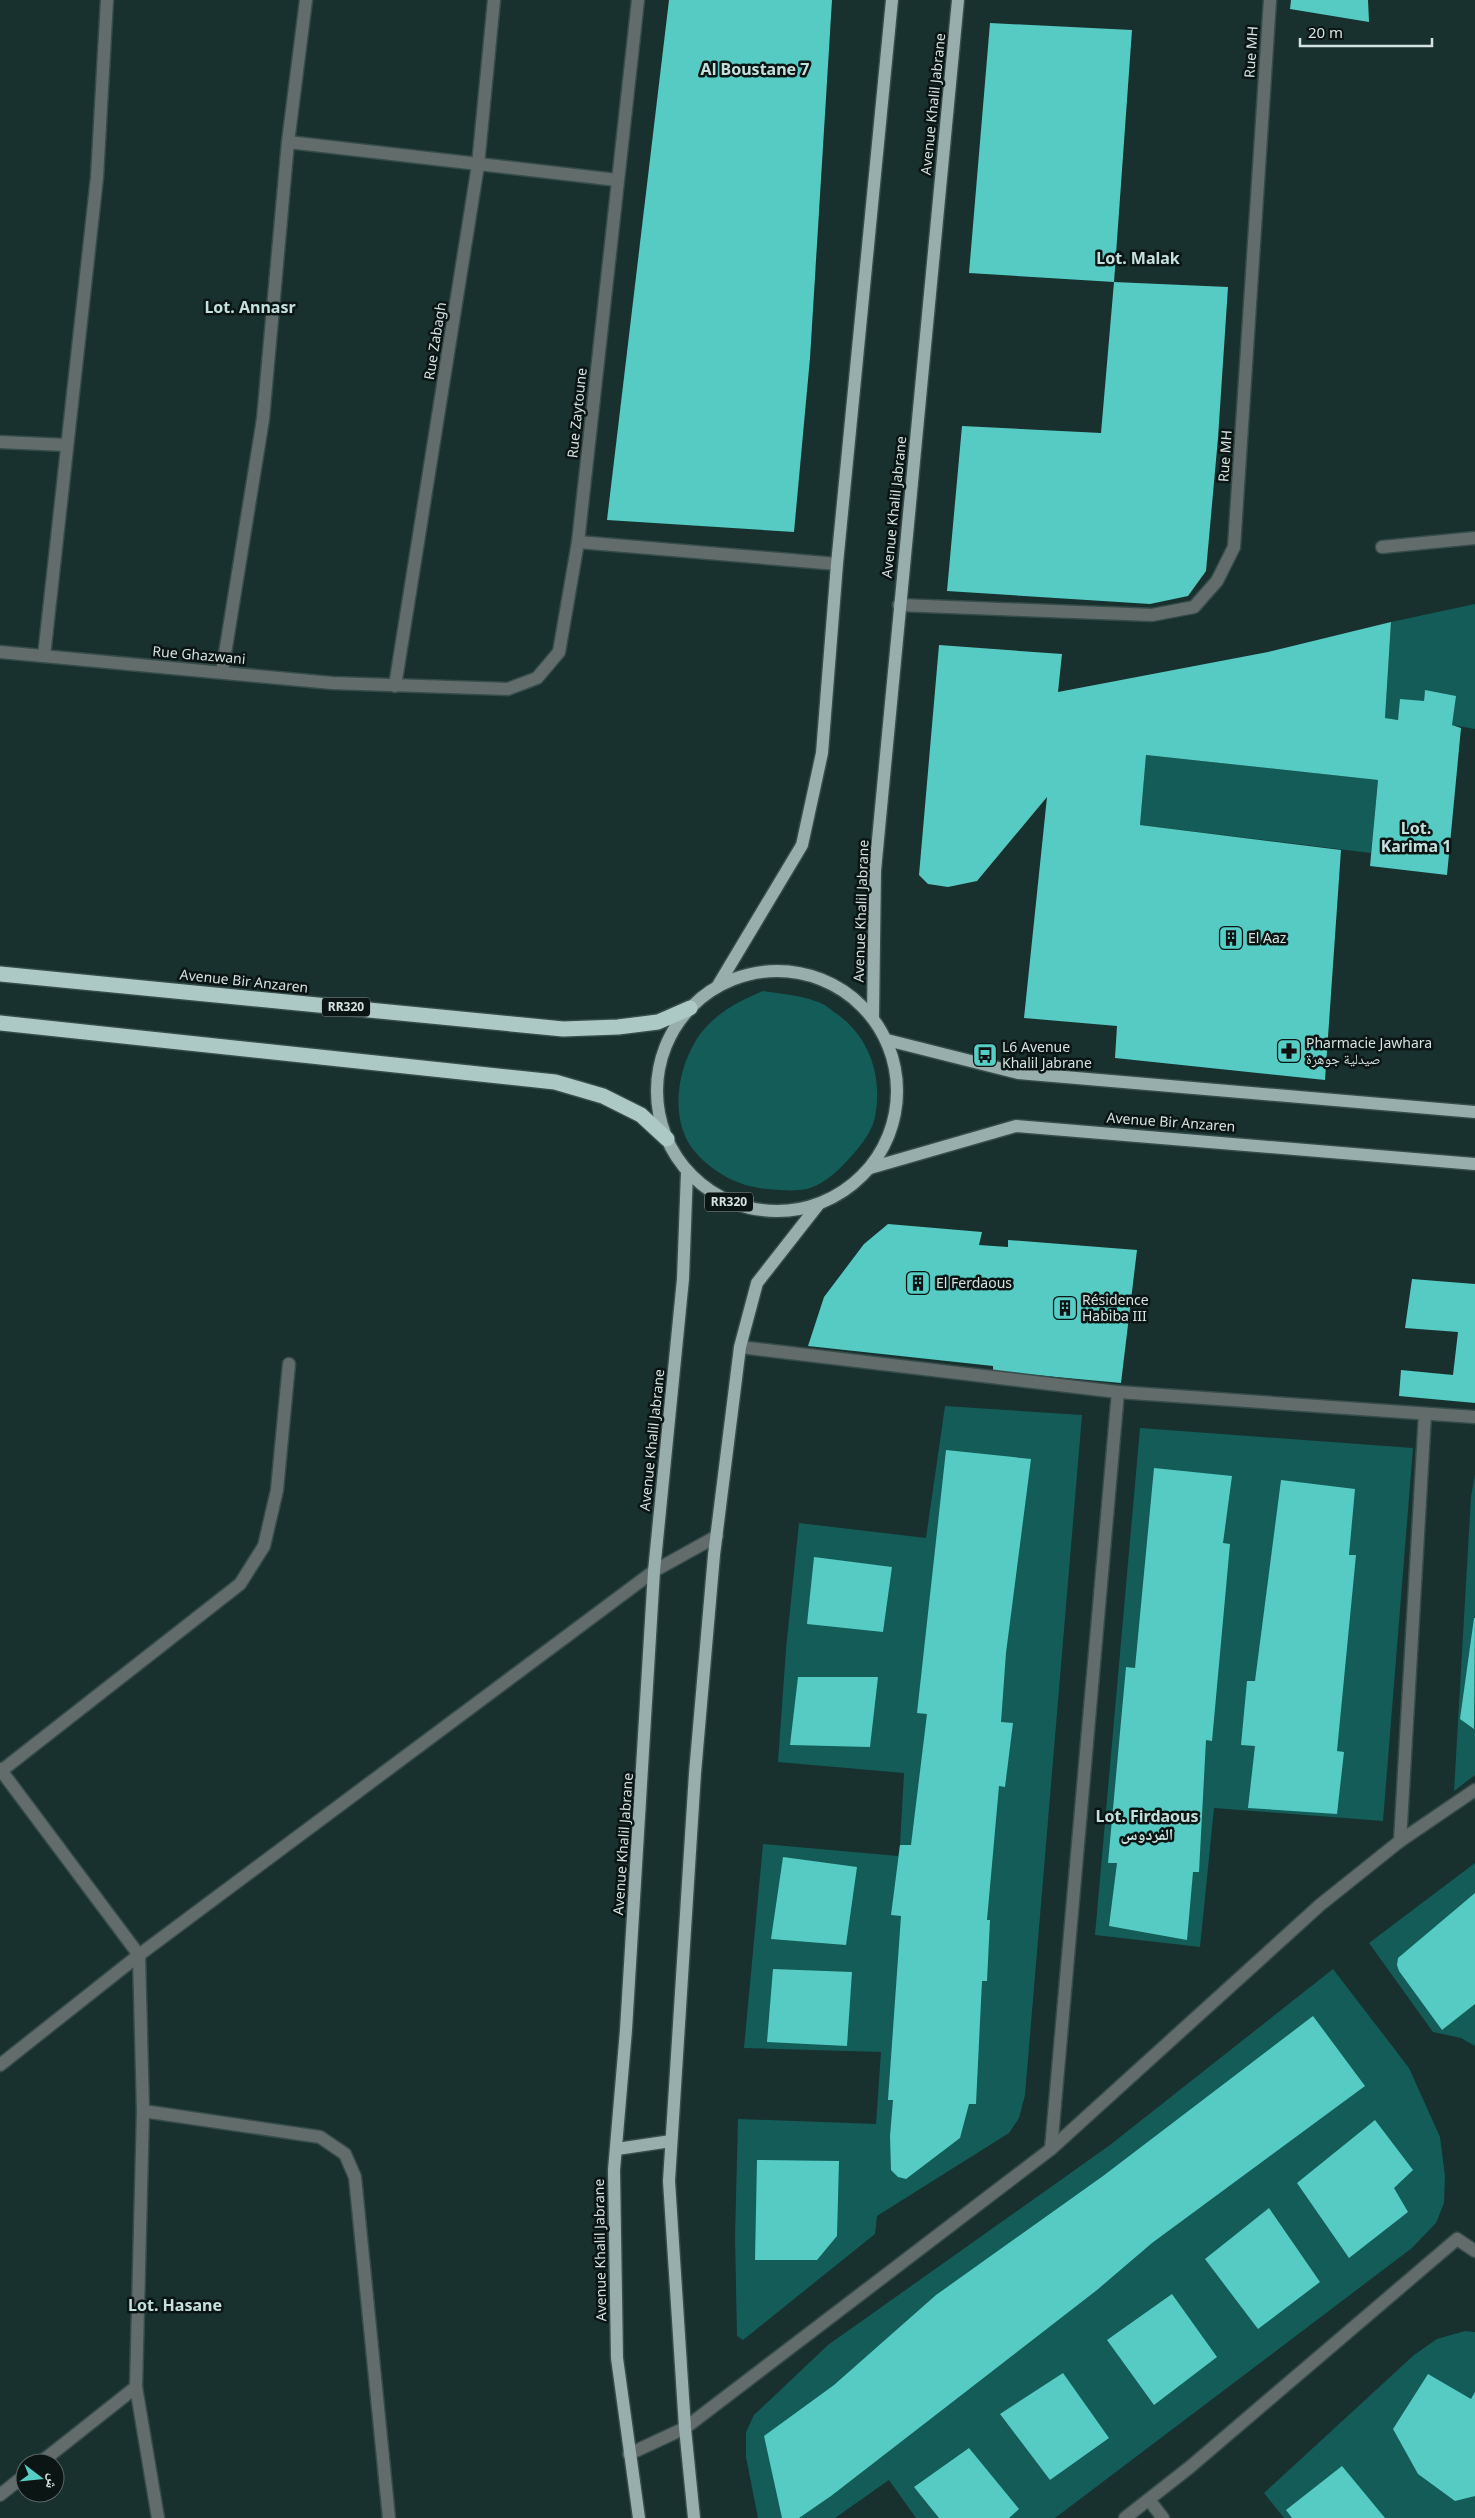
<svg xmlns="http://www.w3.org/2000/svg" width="1475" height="2518" font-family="'Noto Sans','Noto Naskh Arabic',sans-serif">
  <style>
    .green { fill: #135c58 }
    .building { fill: #55cbc3 }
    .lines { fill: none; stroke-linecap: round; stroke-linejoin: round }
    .minor-casing { stroke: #364c4a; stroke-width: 15 }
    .major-casing { stroke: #364c4a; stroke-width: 15 }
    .highway-casing { stroke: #364c4a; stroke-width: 18 }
    .minor { stroke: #626d6b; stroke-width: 12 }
    .major { stroke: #97aeac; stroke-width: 12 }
    .highway { stroke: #adc9c6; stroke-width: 15 }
    .labels { text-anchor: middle; stroke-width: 5; stroke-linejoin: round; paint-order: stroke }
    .shield { fill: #0b1514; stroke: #98a4a3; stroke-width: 1 }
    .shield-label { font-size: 12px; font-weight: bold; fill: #d4e2e0 }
    .street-label { font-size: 14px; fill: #d4e2e0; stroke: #0b1514 }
    .poi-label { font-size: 14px; fill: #d4e2e0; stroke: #0b1514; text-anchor: start }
    .quarter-label { font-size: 16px; font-weight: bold; fill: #c4e1de; stroke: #0b1514 }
  </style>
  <rect width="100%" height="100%" fill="#18302e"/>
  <g class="green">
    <polygon points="1475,604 1475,729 1452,725 1425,690 1424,701 1398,720 1385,718 1391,622"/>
    <polygon points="1146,755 1378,780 1371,853 1140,825"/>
    <path d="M763 991C781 994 801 995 818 1002 825 1004 831 1010 837 1014 871 1038 884 1081 874 1121 870 1135 856 1152 846 1162 836 1173 824 1183 810 1188 797 1192 781 1190 768 1189 740 1187 715 1174 696 1153 666 1120 678 1058 706 1027 722 1010 741 1000 763 991Z"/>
    <polygon points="945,1406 1082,1415 1025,2095 1019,2118 1009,2133 877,2216 875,2234 743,2340 737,2336 735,2237 738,2119 876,2124 881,2052 744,2048 763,1844 898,1856 900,1845 904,1773 778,1762 786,1649 799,1523 926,1538"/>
    <polygon points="1140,1428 1413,1448 1383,1821 1214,1808 1200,1947 1095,1935"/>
    <polygon points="1475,1474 1475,1775 1454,1791 1471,1497"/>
    <polygon points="1475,1863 1475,2046 1461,2038 1433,2032 1369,1943"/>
    <polygon points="1333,1969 1409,2068 1440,2137 1445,2176 1444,2203 1436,2223 1412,2248 1055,2518 916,2518 889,2480 835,2518 758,2518 746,2457 746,2432 754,2415 828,2345 1110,2145"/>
    <polygon points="1465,2331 1475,2332 1475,2518 1284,2518 1264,2493 1414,2355 1437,2339"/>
  </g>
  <g class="building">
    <polygon points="669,0 832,0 810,358 794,532 607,520"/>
    <polygon points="1291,0 1368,0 1369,22 1290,9"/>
    <polygon points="990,23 1132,30 1114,282 969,273"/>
    <polygon points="1114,282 1228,287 1218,438 1206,571 1188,596 1150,604 947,591 962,426 1101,433"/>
    <polygon points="1391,622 1385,718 1398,720 1400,699 1424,701 1425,690 1456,696 1452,725 1461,728 1447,875 1370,866 1378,780 1146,755 1140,825 1341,850 1325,1080 1115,1058 1117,1026 1024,1018 1047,797 977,881 948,887 928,884 919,875 939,645 1062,654 1058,692 1268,652"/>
    <polygon points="888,1224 982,1232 979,1245 1008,1247 1008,1240 1137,1250 1121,1383 993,1371 993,1366 808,1346 824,1297 864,1244"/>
    <polygon points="1412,1279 1475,1284 1475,1403 1399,1396 1401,1370 1453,1375 1458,1332 1405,1328"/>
    <polygon points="946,1450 1031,1459 1006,1653 1001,1722 1013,1723 1005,1787 999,1786 987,1920 990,1920 987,1981 982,1981 976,2104 969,2104 960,2138 906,2179 898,2177 891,2170 890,2136 893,2100 888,2100 901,1916 891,1915 900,1845 911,1845 927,1714 917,1713"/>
    <polygon points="1154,1468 1232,1476 1223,1543 1230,1544 1212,1741 1206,1740 1199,1872 1193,1872 1187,1940 1109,1926 1117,1863 1108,1863 1126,1667 1135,1668"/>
    <polygon points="1281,1480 1355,1489 1349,1555 1356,1555 1337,1751 1344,1752 1337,1814 1248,1808 1255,1746 1241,1745 1247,1681 1255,1681"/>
    <polygon points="814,1557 892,1567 883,1632 807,1624"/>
    <polygon points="1474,1618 1475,1618 1474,1729 1460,1719"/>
    <polygon points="798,1677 878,1677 870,1747 790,1745"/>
    <polygon points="783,1857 857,1867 846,1945 771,1939"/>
    <polygon points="1475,1893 1475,2004 1442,2030 1399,1971 1397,1965 1398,1958"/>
    <polygon points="773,1969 852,1972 847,2046 767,2042"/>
    <polygon points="1313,2016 1365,2086 1152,2243 1097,2290 831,2496 799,2518 782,2518 764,2436 834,2385 936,2295 1103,2176"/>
    <polygon points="1375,2120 1413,2170 1394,2188 1408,2212 1349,2258 1297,2183"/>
    <polygon points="757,2160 839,2161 837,2236 817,2260 755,2260"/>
    <polygon points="1269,2208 1320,2282 1258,2329 1205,2259"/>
    <polygon points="1172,2294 1217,2357 1154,2405 1107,2340"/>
    <polygon points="1063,2373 1109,2438 1050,2480 1000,2414"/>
    <polygon points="1428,2374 1471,2399 1475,2392 1475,2496 1455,2501 1418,2474 1393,2429"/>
    <polygon points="969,2448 1019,2509 1009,2518 939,2518 914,2487"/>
    <polygon points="1342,2466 1385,2518 1292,2518 1286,2510"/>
  </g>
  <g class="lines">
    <defs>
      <g id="minor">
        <polyline points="288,142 617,180"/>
        <polyline points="0,442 66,445"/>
        <polyline points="578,542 837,564"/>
        <polyline points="1382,547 1475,538"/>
        <polyline points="899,605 1152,615 1194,607 1217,581 1234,547 1270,0"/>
        <polyline points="0,652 332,683 508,689 537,678 559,652 578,542 638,0"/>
        <polyline points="44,656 97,177 107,0"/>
        <polyline points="222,672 263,419 288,142 306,0"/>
        <polyline points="395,686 478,165 494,0"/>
        <polyline points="740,1347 1118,1392 1475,1417"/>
        <polyline points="0,1769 139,1955 143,2111 136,2387 158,2518"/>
        <polyline points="1,1771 240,1584 264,1546 277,1490 289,1364"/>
        <polyline points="1400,1841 1425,1414"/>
        <polyline points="0,2065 139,1955 654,1571 717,1536"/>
        <polyline points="143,2111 320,2137 345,2154 355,2177 389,2518"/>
        <polyline points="1051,2149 1118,1392"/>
        <polyline points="629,2454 685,2428 1051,2149 1320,1905 1400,1841 1475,1790"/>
        <polyline points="40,2463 136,2387"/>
        <polyline points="0,2495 25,2475"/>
        <polyline points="1149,2500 1163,2518"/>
        <polyline points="1125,2518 1190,2467 1457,2239 1475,2251"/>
      </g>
      <g id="major">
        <circle cx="777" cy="1091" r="120"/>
        <polyline points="717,987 802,845 822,753 837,564 892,0"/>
        <polyline points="873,1017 875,871 958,0"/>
        <polyline points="887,1040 1018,1073 1475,1112"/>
        <polyline points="870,1168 1016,1126 1475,1164"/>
        <polyline points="617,2149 671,2141"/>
        <polyline points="639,2518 617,2358 614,2170 626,2030 654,1571 683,1279 687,1172"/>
        <polyline points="694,2518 685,2428 669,2181 695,1773 714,1555 740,1347 757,1283 818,1205"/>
      </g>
      <g id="highway">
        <polyline points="0,974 563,1029 618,1027 658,1022 690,1008"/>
        <polyline points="0,1023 555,1082 603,1096 641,1115 667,1139"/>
      </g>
    </defs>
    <use href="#minor" class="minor-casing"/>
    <use href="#major" class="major-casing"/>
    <use href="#highway" class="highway-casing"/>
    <use href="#minor" class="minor"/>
    <use href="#major" class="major"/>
    <use href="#highway" class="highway"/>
  </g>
  <defs>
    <symbol id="building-square" viewBox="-11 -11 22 22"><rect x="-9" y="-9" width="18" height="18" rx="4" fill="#55cec5" stroke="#0b1514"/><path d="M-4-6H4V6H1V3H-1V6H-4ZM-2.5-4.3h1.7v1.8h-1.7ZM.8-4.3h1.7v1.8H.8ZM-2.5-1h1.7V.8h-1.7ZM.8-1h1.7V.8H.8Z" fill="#111"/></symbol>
    <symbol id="pharmacy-square" viewBox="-11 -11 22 22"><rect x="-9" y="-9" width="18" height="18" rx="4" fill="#55cec5" stroke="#0b1514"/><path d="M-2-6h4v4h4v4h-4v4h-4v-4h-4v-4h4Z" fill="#111"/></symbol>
    <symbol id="bus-square" viewBox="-11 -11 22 22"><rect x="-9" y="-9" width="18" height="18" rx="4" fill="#55cec5" stroke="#0b1514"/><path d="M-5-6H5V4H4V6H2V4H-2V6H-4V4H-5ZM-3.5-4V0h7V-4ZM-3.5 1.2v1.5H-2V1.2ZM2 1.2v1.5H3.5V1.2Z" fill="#111"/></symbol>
  </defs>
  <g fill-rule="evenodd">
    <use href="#building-square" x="1217" y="924" width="28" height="28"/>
    <use href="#pharmacy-square" x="1275" y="1037" width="28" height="28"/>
    <use href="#bus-square" x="971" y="1041" width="28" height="28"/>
    <use href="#building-square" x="904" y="1269" width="28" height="28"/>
    <use href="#building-square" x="1051" y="1294" width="28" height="28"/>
  </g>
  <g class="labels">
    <g class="shield">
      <rect x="322" y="997.5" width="48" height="19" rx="4"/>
      <rect x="705" y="1192.5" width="48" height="19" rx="4"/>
    </g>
    <g class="shield-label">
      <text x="346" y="1011">RR320</text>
      <text x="729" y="1206">RR320</text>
    </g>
    <g class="street-label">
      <text transform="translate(1251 52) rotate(-86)" y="5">Rue MH</text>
      <text transform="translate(933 104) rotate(-84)" y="5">Avenue Khalil Jabrane</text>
      <text transform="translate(435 341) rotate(-81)" y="5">Rue Zabagh</text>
      <text transform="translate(577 413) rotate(-84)" y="5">Rue Zaytoune</text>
      <text transform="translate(1225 456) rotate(-86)" y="5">Rue MH</text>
      <text transform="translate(894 507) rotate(-84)" y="5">Avenue Khalil Jabrane</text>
      <text transform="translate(199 655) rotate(5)" y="5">Rue Ghazwani</text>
      <text transform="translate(861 911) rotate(-88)" y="5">Avenue Khalil Jabrane</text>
      <text transform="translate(244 981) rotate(6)" y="5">Avenue Bir Anzaren</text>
      <text transform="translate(1171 1122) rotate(4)" y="5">Avenue Bir Anzaren</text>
      <text transform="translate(652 1440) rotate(-84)" y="5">Avenue Khalil Jabrane</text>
      <text transform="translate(623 1844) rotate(-86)" y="5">Avenue Khalil Jabrane</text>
      <text transform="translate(600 2250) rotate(-91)" y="5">Avenue Khalil Jabrane</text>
    </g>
    <g class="poi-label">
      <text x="1248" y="943">El Aaz</text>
      <text x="1306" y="1048">Pharmacie Jawhara<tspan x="1306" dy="16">صيدلية جوهرة</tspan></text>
      <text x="1002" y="1052">L6 Avenue<tspan x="1002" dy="16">Khalil Jabrane</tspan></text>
      <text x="936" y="1288">El Ferdaous</text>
      <text x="1082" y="1305">Résidence<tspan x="1082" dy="16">Habiba III</tspan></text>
    </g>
    <g class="quarter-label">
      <text x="755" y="75">Al Boustane 7</text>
      <text x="1138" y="264">Lot. Malak</text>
      <text x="250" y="313">Lot. Annasr</text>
      <text x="1416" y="834">Lot.<tspan x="1416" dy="18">Karima 1</tspan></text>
      <text x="1147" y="1822">Lot. Firdaous<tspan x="1147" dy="18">الفردوس</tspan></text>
      <text x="175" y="2311">Lot. Hasane</text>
    </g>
  </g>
  <g transform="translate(40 2478) rotate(106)"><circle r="24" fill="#0b1514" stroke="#5b6766"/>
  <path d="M0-4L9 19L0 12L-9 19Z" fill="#55cec5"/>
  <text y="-8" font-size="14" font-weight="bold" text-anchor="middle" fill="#d4e2e0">ش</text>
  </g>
  <path d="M1300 38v8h132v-8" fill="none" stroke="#d4e2e0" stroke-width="2.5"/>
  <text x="1308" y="38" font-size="15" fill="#d4e2e0" stroke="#0b1514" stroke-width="4" paint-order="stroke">20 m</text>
</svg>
